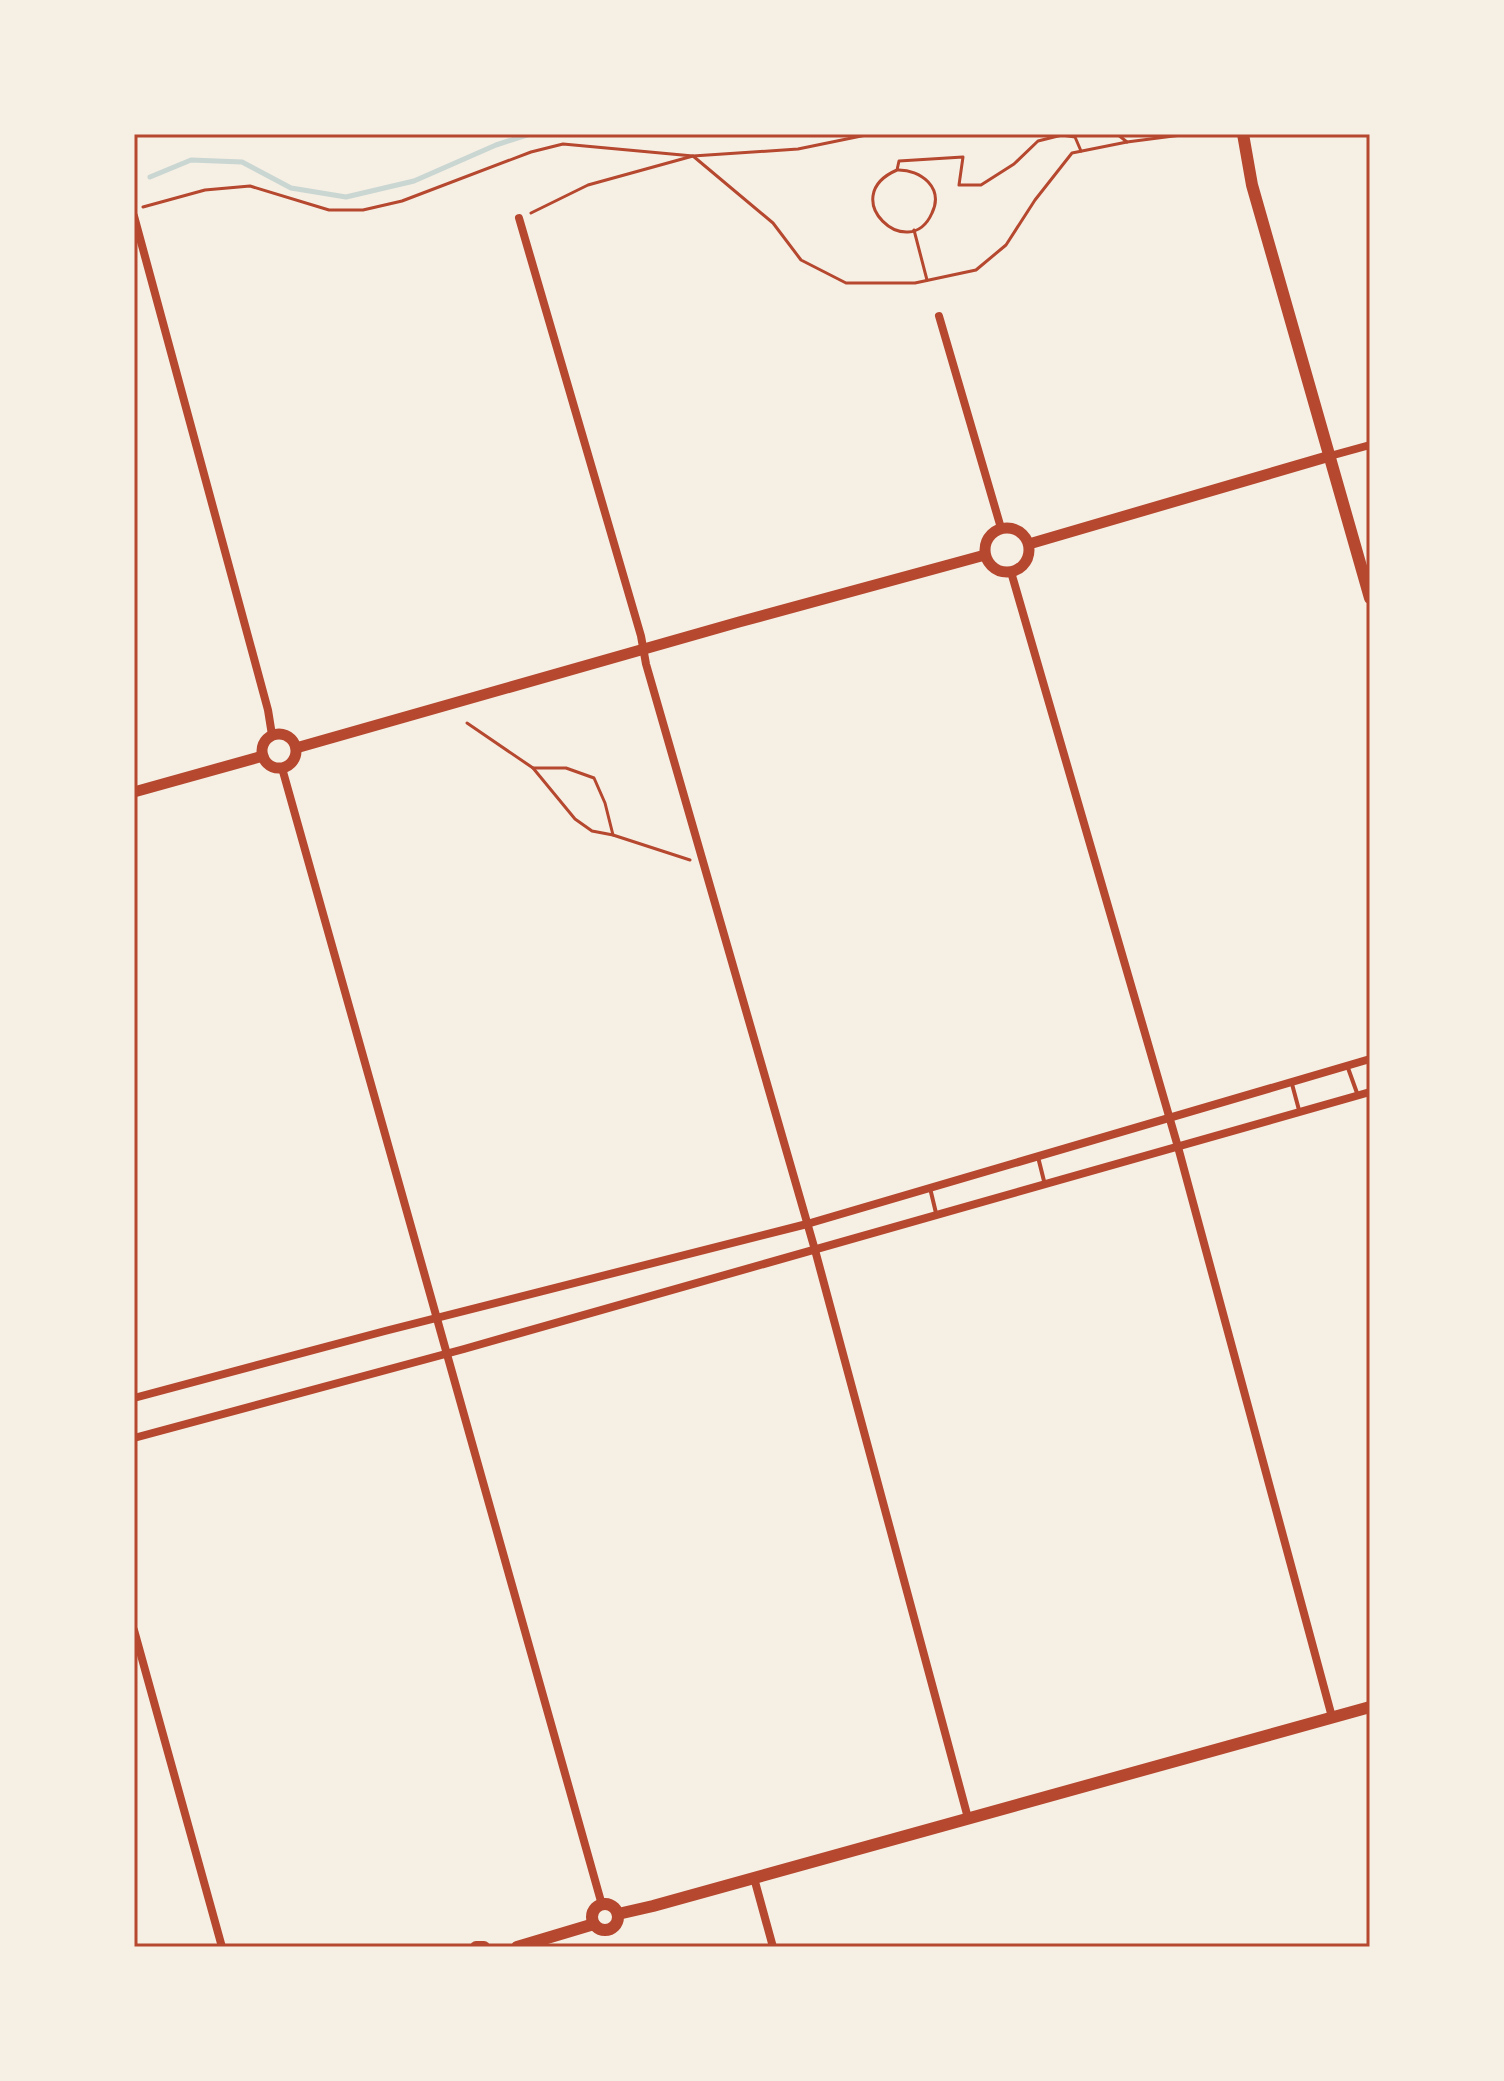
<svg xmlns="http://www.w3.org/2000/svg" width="1504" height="2081" font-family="Overpass,sans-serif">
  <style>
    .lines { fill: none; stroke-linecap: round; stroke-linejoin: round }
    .stream { stroke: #c9d6d2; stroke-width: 5 }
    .path { stroke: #b5482f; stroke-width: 3 }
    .service { stroke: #b5482f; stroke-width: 4 }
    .minor { stroke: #b5482f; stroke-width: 8 }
    .tertiary { stroke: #b5482f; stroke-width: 11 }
    .secondary { stroke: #b5482f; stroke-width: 12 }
    .neatline { fill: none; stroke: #b5482f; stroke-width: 3 }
  </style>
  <rect width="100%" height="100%" fill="#f6efe4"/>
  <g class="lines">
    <polyline class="stream" points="150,177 191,160 242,162 291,188 346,197 414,181 496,145 530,134"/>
    <g class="path">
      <polyline points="1117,134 1127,142"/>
      <path d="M897 170C921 169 944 188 932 213 909 265 835 197 897 170L899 161 963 157 959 185H981L1014 164 1038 141 1062 135 1075 137 1081 151"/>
      <polyline points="143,207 205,190 250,186 329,210 363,210 402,201 531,152 563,144 693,156 798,149 871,134"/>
      <polyline points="531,213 588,185 693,156 773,223 801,260 846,283 915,283 976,270 1006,245 1035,200 1072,153 1127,142 1189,134"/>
      <polyline points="914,230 927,280"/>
      <polyline points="467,723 533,768 575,819 592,831 613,835 690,860"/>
      <polyline points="533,768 566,768 594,778 605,803 613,835"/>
    </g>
    <g class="service">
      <polyline points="1348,1068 1357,1093"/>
      <polyline points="1292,1084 1299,1110"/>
      <polyline points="1038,1157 1045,1185"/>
      <polyline points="930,1188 936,1213"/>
    </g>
    <g class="minor">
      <polyline points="134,216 268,710 272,735"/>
      <polyline points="519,218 641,636 646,664 815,1250 968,1818"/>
      <polyline points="939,316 1001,528"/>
      <polyline points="1330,456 1370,445"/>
      <polyline points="1011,572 1178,1147 1332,1717"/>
      <polyline points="282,768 602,1905"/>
      <polyline points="134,1398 385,1331 807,1224 1370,1059"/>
      <polyline points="134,1438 464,1349 1370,1092"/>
      <polyline points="134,1630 222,1947"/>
      <polyline points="754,1878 773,1947"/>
    </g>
    <g class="tertiary">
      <circle cx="1007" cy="550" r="22"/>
      <polyline points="1029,544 1330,456"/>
      <circle cx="279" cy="751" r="17"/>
      <polyline points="296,748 739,622 985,555"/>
      <polyline points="134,792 263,756"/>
    </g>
    <g class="secondary">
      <polyline points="1243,134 1252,185 1370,598"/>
      <circle cx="605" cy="1917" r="13"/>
      <polyline points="618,1914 653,1906 1370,1707"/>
      <polyline points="476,1947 484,1947"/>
      <polyline points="517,1947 594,1924"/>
    </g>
  </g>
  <rect width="1504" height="2081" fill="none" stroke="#f6efe4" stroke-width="272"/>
  <rect x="136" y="136" width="1232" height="1809" class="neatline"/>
</svg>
